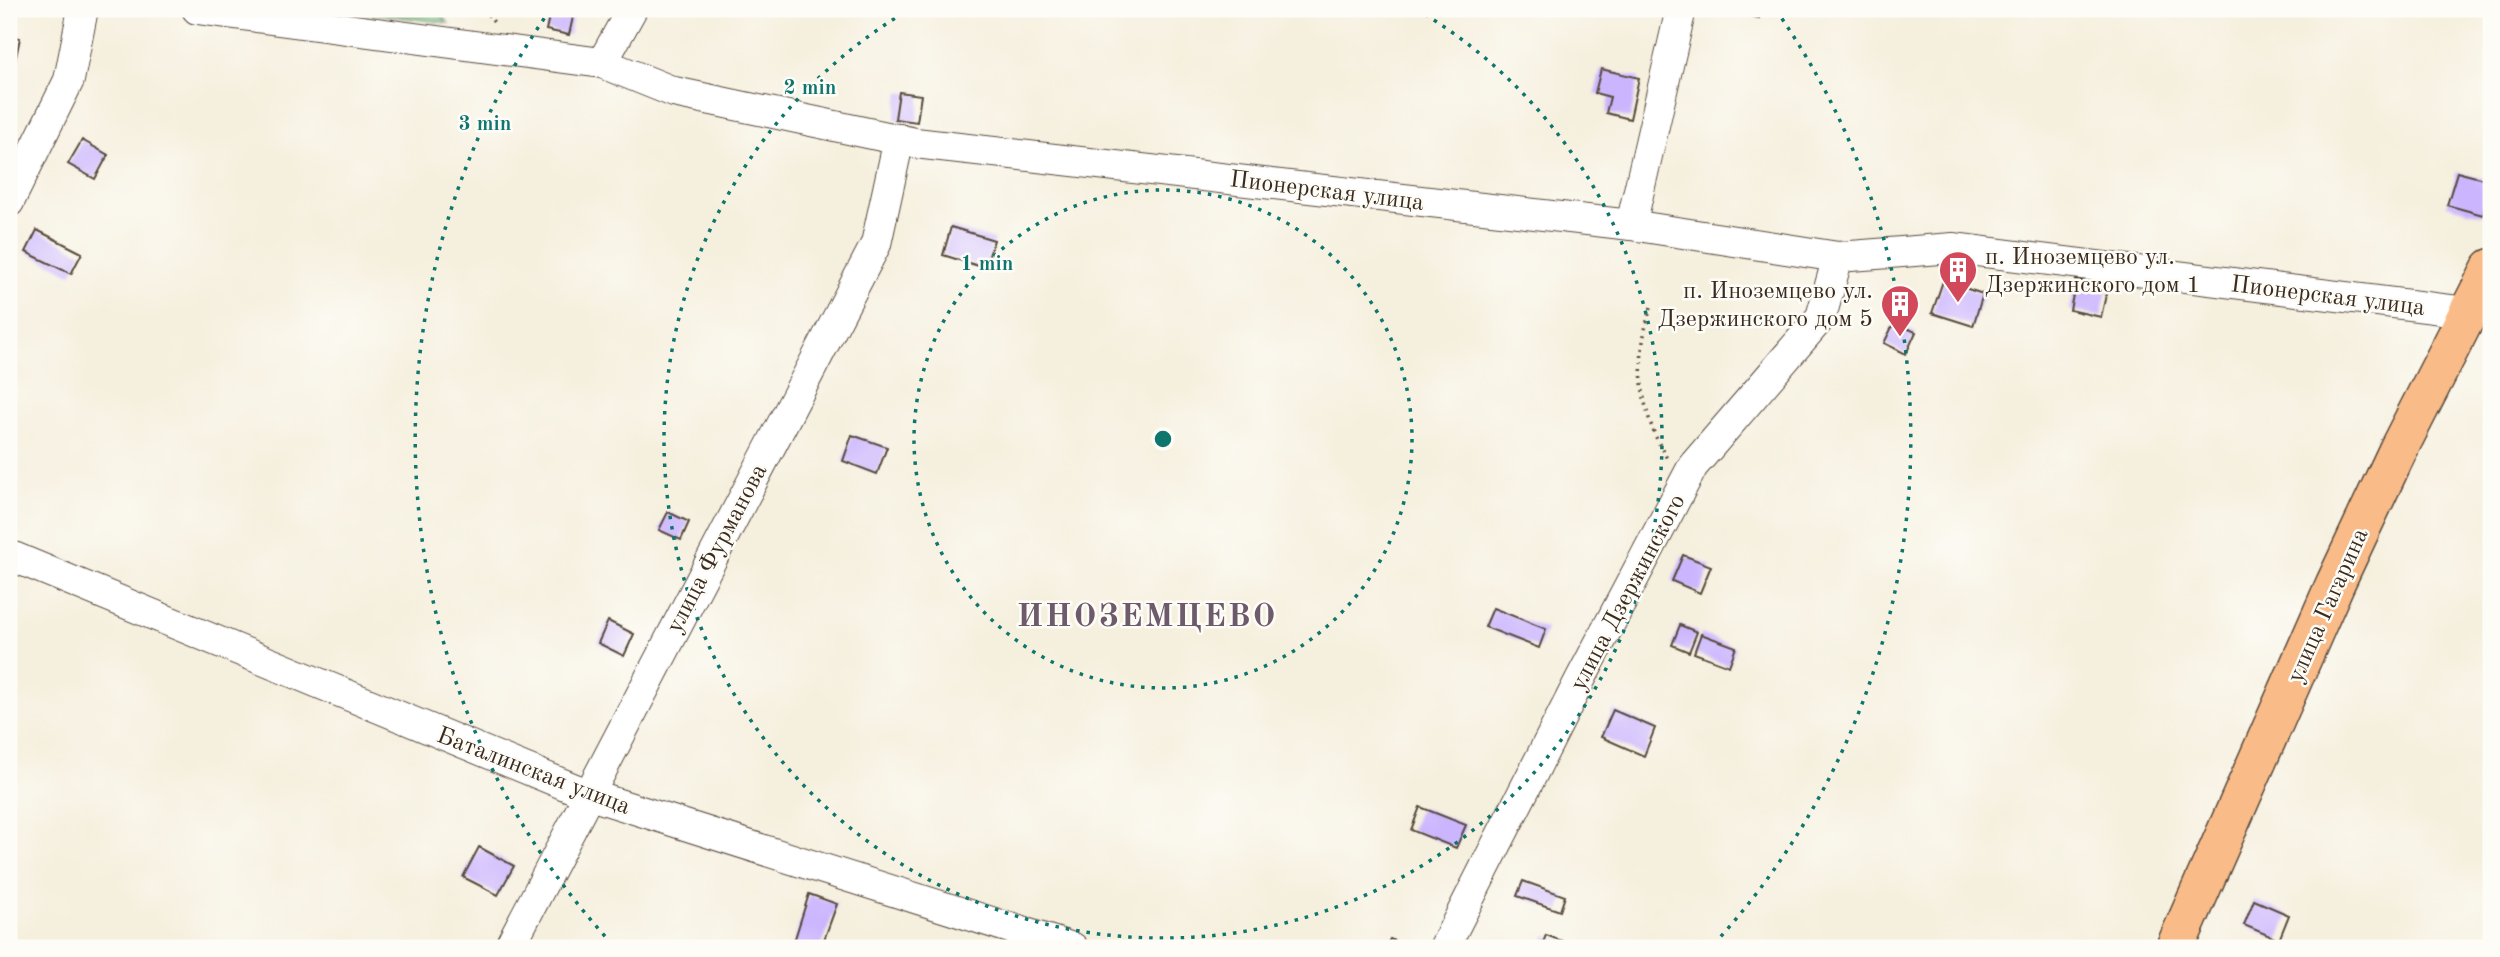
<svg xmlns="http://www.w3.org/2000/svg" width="2500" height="957" font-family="'Old Standard TT',serif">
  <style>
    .forest { fill: #74bb80; stroke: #58724f; stroke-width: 2 }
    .building { fill: #cbb5fe }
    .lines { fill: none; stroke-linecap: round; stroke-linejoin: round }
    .minor-casing { stroke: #57483b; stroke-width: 32 }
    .major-casing { stroke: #57483b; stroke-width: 41 }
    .path { stroke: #57483b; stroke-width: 3.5; stroke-dasharray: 2 5; stroke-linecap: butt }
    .minor { stroke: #fff; stroke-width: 30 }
    .major { stroke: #f9bc89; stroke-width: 38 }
    .ring { fill: none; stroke: #0f766e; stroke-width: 3.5; stroke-dasharray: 3.5 7 }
    .labels { text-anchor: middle; stroke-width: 5; stroke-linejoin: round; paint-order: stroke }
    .street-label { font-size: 24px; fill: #3b2a1e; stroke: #fdfcf7 }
    .poi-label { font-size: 24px; fill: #3b2a1e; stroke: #fdfcf7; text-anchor: start }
    .district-label { font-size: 32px; font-weight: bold; letter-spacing: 2px; fill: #6d5b6c; stroke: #fdfcf7 }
    .centre { fill: #0f766e; stroke: #fdfcf7; stroke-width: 3.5 }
    .ring-label { font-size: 21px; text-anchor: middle; font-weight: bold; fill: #0f766e; stroke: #fdfcf7; stroke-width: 5; stroke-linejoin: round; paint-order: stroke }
  </style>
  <rect width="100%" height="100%" fill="#fdfcf7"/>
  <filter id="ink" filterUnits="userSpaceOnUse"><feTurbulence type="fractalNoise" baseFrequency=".0143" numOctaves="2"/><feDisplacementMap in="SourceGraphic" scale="14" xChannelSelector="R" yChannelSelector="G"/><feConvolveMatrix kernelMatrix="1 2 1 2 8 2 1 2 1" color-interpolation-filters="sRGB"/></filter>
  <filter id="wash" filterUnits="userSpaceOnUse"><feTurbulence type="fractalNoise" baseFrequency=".00686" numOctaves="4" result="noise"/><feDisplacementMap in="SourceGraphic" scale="28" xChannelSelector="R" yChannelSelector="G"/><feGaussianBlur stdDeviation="1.57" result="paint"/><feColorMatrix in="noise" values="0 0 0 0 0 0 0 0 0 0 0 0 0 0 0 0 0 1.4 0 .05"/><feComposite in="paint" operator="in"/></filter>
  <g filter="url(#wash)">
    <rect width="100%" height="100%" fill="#f5efdd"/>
    <polygon class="forest" points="336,9 436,9 448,23"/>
    <g id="blocks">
      <g class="building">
        <polygon points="1722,9 1761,9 1759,18"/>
        <polygon points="550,12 573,17 569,35 546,30"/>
        <polygon points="9,36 20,38 12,76 9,76"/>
        <polygon points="1601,69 1639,78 1630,119 1606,113 1610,97 1595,93"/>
        <polygon points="899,92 921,95 917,122 895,119"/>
        <polygon points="82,140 108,155 95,179 68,164"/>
        <polygon points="2457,172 2491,181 2483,215 2447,205"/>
        <polygon points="951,227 994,240 985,268 943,255"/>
        <polygon points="37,230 82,253 71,274 26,252"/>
        <polygon points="2076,280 2108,286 2101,317 2070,310"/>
        <polygon points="1943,281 1983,294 1973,326 1932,313"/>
        <polygon points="1894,323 1916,332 1906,354 1884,343"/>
        <polygon points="852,435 887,447 877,474 843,461"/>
        <polygon points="668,512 689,522 681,540 659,530"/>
        <polygon points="1683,555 1711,566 1700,593 1672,581"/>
        <polygon points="1493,608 1546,629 1539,648 1485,627"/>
        <polygon points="608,621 634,634 624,656 598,643"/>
        <polygon points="1680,625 1697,632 1689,652 1672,645"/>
        <polygon points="1701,634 1736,647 1729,666 1694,653"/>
        <polygon points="1613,710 1655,728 1644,756 1601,737"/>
        <polygon points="1420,807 1466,825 1456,848 1411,830"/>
        <polygon points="479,847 514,866 498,895 463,877"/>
        <polygon points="1523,881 1565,896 1560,911 1517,896"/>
        <polygon points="809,894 837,904 821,948 792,948"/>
        <polygon points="2254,900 2289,915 2279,940 2244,925"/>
        <polygon points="1546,935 1580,948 1541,948"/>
        <polygon points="1390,939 1404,946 1403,948 1385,948"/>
      </g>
    </g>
  </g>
  <g filter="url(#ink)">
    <use href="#blocks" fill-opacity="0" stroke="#57483b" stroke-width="2"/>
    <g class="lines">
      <defs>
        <g id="minor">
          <polyline points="197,9 602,63 674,92 915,143 1631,225 1838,257 1953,248 2466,312"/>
          <polyline points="602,63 632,9"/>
          <polyline points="9,202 69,80 83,9"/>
          <polyline points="1631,225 1681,9"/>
          <polyline points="9,555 587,794 1073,948"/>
          <polyline points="509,948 876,244 899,139"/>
          <polyline points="1444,948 1580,680 1693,466 1821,317 1838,257"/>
        </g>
        <polyline id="major" points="2175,948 2335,584 2398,450 2491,268"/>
      </defs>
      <use href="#minor" class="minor-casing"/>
      <use href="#major" class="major-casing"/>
      <g class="path">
        <polyline points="484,9 495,24"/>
        <path d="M1651 307C1634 359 1639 413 1668 460"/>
      </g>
      <use href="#minor" class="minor"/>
      <use href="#major" class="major"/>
    </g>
  </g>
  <g class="ring">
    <circle cx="1163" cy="439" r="249"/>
    <path d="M1416 9A499 499 0 1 1 910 9"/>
    <path d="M612 944A748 748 0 0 1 550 10M1776 10A748 748 0 0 1 1714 944"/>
  </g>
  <defs>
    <symbol id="building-pin" viewBox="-11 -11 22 30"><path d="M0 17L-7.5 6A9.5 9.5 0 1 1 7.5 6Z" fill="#d1495b" stroke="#fdfcf7"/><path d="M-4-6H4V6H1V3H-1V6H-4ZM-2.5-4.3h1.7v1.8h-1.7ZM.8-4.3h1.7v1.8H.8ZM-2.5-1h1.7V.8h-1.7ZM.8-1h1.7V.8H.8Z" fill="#fff"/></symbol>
  </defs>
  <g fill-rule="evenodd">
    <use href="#building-pin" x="1936" y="248" width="44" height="60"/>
    <use href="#building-pin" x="1878" y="282" width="44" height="60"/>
  </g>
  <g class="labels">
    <g class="street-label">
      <text transform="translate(1327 190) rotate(7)" y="8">Пионерская улица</text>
      <text transform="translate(2328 295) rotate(7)" y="8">Пионерская улица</text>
      <text transform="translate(716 548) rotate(-62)" y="8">улица Фурманова</text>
      <text transform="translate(1627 592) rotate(-62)" y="8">улица Дзержинского</text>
      <text transform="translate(2327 605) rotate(-66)" y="8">улица Гагарина</text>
      <text transform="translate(534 770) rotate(21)" y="8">Баталинская улица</text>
    </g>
    <g class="poi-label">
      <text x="1985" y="264">п. Иноземцево ул.<tspan x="1985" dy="28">Дзержинского дом 1</tspan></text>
      <text x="1873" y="298" text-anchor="end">п. Иноземцево ул.<tspan x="1873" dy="28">Дзержинского дом 5</tspan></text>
    </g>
    <g class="district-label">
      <text x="1147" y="626">ИНОЗЕМЦЕВО</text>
    </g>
  </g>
  <circle cx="1163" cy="439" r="10" class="centre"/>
  <g class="ring-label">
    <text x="810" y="94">2 min</text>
    <text x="485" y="130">3 min</text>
    <text x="987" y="270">1 min</text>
  </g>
  <rect width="2500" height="957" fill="none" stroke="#fdfcf7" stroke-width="35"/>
</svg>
